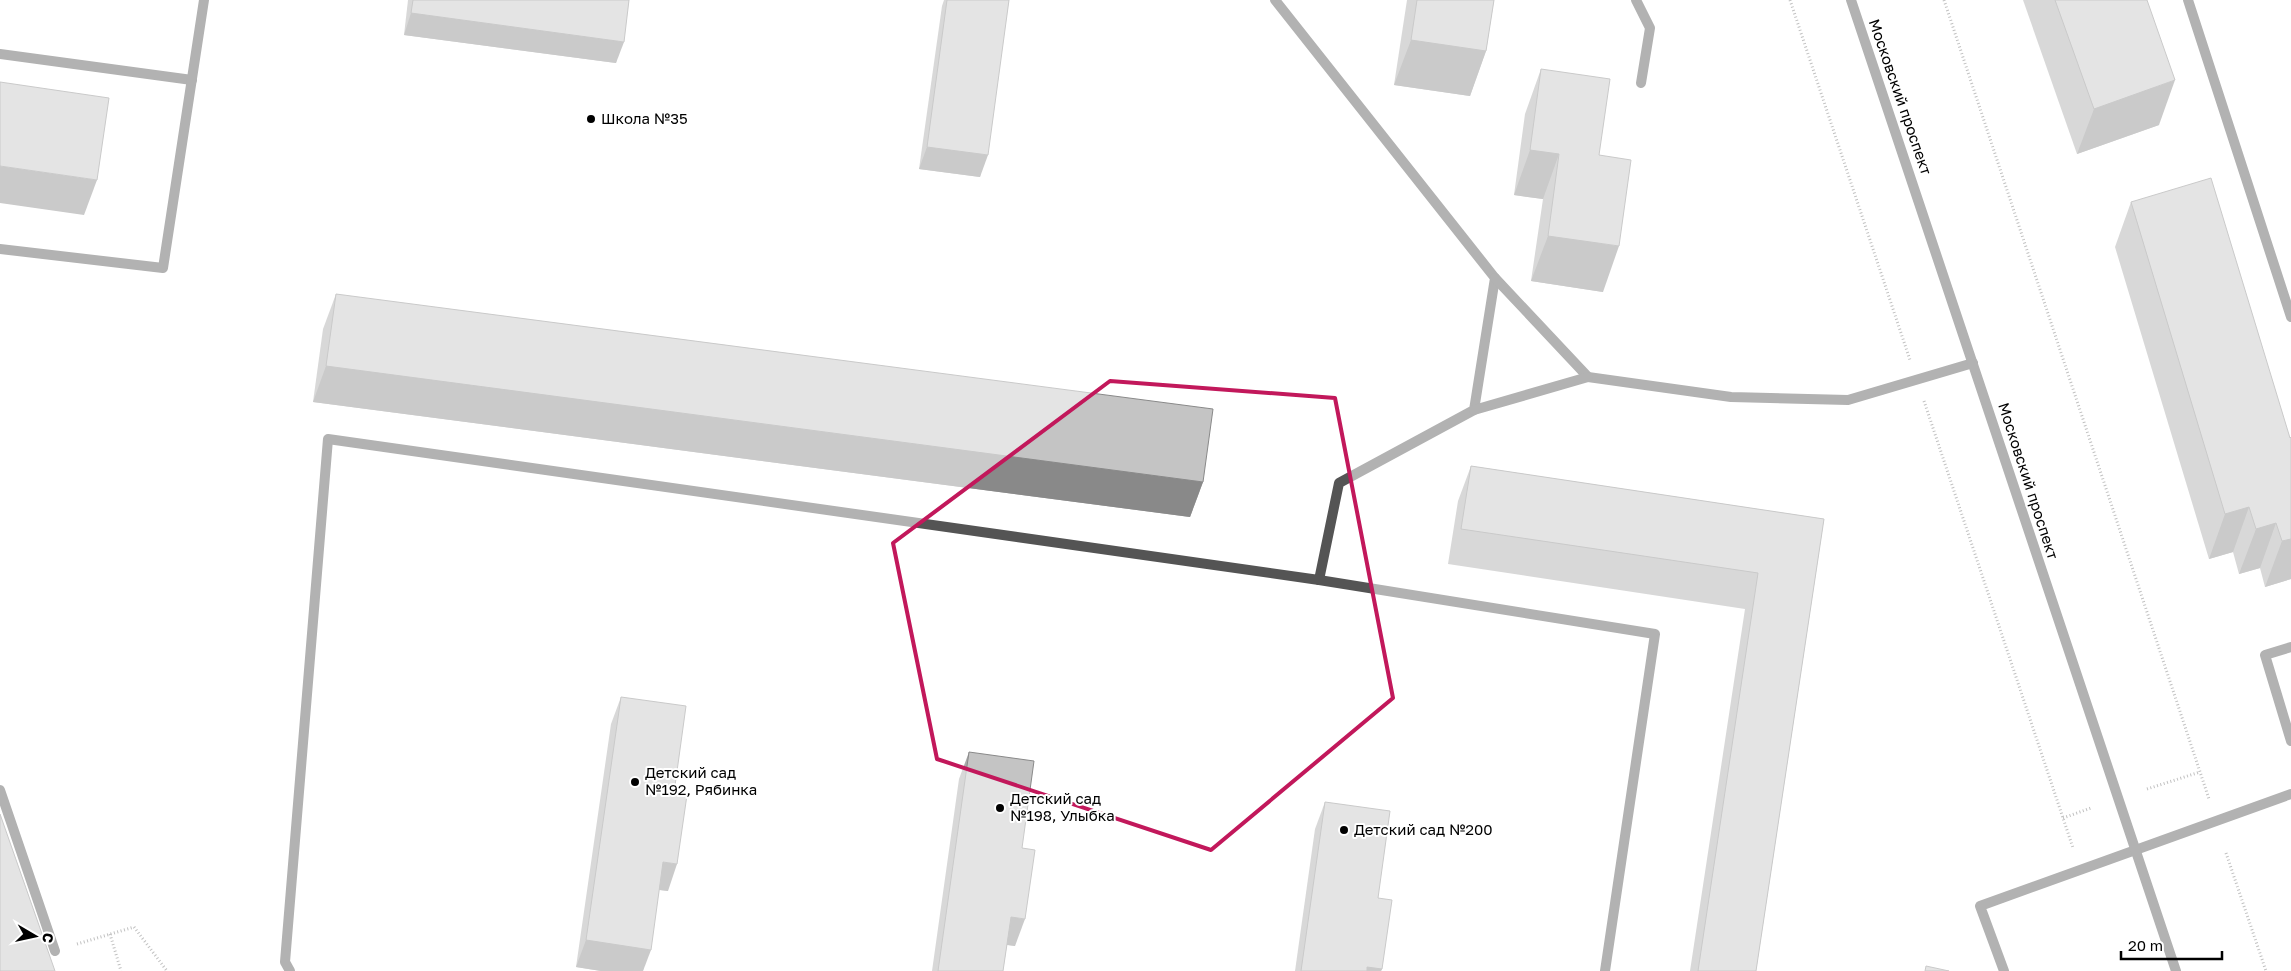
<svg xmlns="http://www.w3.org/2000/svg" width="2291" height="971" font-family="'Golos Text',sans-serif">
  <style>
    .lines { fill: none; stroke-linecap: round; stroke-linejoin: round }
    .path { stroke: #767676; stroke-width: 3; stroke-dasharray: 1 2.5; stroke-linecap: butt }
    .lane { stroke: #545454; stroke-width: 10 }
    .street { stroke: #545454; stroke-width: 10 }
    .wall { fill: #a9a9a9 }
    .shaded-wall { fill: #898989 }
    .building { fill: #c4c4c4; stroke: #898989 }
    .marked { fill: none; stroke: #c2185b; stroke-width: 4; stroke-linejoin: round }
    .poi-dot { fill: #000; stroke: #fff; stroke-width: 2 }
    .labels { text-anchor: middle; stroke-width: 4; stroke-linejoin: round; paint-order: stroke }
    .street-label { font-size: 15px; fill: #000; stroke: #fff }
    .poi-label { font-size: 15px; fill: #000; stroke: #fff; text-anchor: start }
  </style>
  <rect width="100%" height="100%" fill="#fff"/>
  <g class="lines">
    <g class="path">
      <polyline points="1790,0 1910,360"/>
      <polyline points="1944,0 2209,799"/>
      <polyline points="1924,401 2073,848"/>
      <polyline points="2147,789 2200,772"/>
      <polyline points="2063,818 2091,808"/>
      <polyline points="2226,853 2266,971"/>
      <polyline points="110,934 121,971"/>
      <polyline points="77,944 134,927 167,971"/>
    </g>
    <g class="lane">
      <polyline points="1275,0 1495,278 1474,410 1339,483 1319,580"/>
      <polyline points="1636,0 1650,28 1641,83"/>
      <polyline points="2188,0 2291,317"/>
      <polyline points="0,54 192,80"/>
      <polyline points="0,249 163,268 204,0"/>
      <polyline points="1495,278 1588,377 1731,397 1848,400 1973,363"/>
      <polyline points="1474,410 1588,377"/>
      <polyline points="2291,647 2265,655 2291,741"/>
      <polyline points="0,790 55,951"/>
      <polyline points="290,971 285,962 328,439 1319,580 1655,634 1605,971"/>
      <polyline points="2004,971 1980,906 2291,794"/>
    </g>
    <polyline class="street" points="1851,0 2176,971"/>
  </g>
  <g class="wall">
    <polygon points="408,0 629,0 616,63 404,35"/>
    <polygon points="944,0 1009,0 980,177 919,169 942,6"/>
    <polygon points="1407,0 1494,0 1486,51 1470,96 1394,85"/>
    <polygon points="2023,0 2147,0 2159,125 2077,154"/>
    <polygon points="1541,69 1599,155 1603,292 1531,281 1543,199 1514,195 1525,114"/>
    <polygon points="2131,202 2290,438 2291,437 2291,579 2265,587 2260,568 2239,574 2233,552 2209,559 2115,247"/>
    <polygon points="336,294 1203,482 1190,517 313,402 323,329"/>
    <polygon points="1471,466 1824,519 1756,971 1690,971 1745,609 1448,564 1458,501"/>
    <polygon points="621,697 668,891 659,890 643,971 601,971 576,967 611,724"/>
    <polygon points="969,752 1022,848 1015,946 1007,945 1003,971 932,971 959,779"/>
    <polygon points="1325,802 1378,898 1382,969 1381,971 1295,971 1315,829"/>
  </g>
  <g class="shaded-wall">
    <polygon points="411,13 624,42 616,63 404,35"/>
    <polygon points="1411,40 1486,51 1470,96 1394,85"/>
    <polygon points="2175,80 2159,125 2077,154 2094,109"/>
    <polygon points="927,147 988,155 980,177 919,169"/>
    <polygon points="1530,150 1559,154 1543,199 1514,195"/>
    <polygon points="0,166 97,180 84,215 0,203"/>
    <polygon points="1548,236 1619,246 1603,292 1531,281"/>
    <polygon points="326,366 1203,482 1190,517 313,402"/>
    <polygon points="2249,507 2233,552 2209,559 2225,514"/>
    <polygon points="2276,523 2260,568 2239,574 2256,529"/>
    <polygon points="2291,539 2291,579 2265,587 2282,541"/>
    <polygon points="663,862 677,864 668,891 653,889"/>
    <polygon points="1011,917 1025,919 1015,946 1001,944"/>
    <polygon points="586,940 651,950 643,971 601,971 576,967"/>
    <polygon points="1367,967 1382,969 1381,971 1366,971"/>
  </g>
  <g class="building">
    <polygon points="413,0 629,0 624,42 411,13"/>
    <polygon points="947,0 1009,0 988,155 927,147"/>
    <polygon points="1417,0 1494,0 1486,51 1411,40"/>
    <polygon points="2055,0 2147,0 2175,80 2094,109"/>
    <polygon points="1541,69 1610,79 1599,155 1631,160 1619,246 1548,236 1559,154 1530,150"/>
    <polygon points="0,82 109,98 97,180 0,166"/>
    <polygon points="2211,178 2290,438 2291,437 2291,539 2282,541 2276,523 2256,529 2249,507 2225,514 2131,202"/>
    <polygon points="336,294 1213,409 1203,482 326,366"/>
    <polygon points="1471,466 1824,519 1756,971 1698,971 1758,573 1461,529"/>
    <polygon points="621,697 686,706 674,793 687,795 677,864 663,862 651,950 586,940"/>
    <polygon points="969,752 1034,761 1022,848 1035,850 1025,919 1011,917 1003,971 938,971"/>
    <polygon points="1325,802 1390,811 1378,898 1392,900 1382,969 1367,967 1367,971 1301,971"/>
    <polygon points="0,814 55,971 0,971"/>
    <polygon points="1926,966 1949,971 1925,971"/>
  </g>
  <path d="M0 0H2291V971H0ZM1110 381 1335 398 1393 698 1211 850 937 759 893 543Z" fill="#fff" fill-opacity=".55" fill-rule="evenodd"/>
  <path class="marked" d="M1110 381 1335 398 1393 698 1211 850 937 759 893 543Z"/>
  <g class="poi-dot">
    <circle cx="591" cy="119" r="5"/>
    <circle cx="635" cy="782" r="5"/>
    <circle cx="1000" cy="808" r="5"/>
    <circle cx="1344" cy="830" r="5"/>
  </g>
  <g class="labels">
    <g class="street-label">
      <text transform="translate(1900 97) rotate(71)" y="5">Московский проспект</text>
      <text transform="translate(2028 481) rotate(72)" y="5">Московский проспект</text>
    </g>
    <g class="poi-label">
      <text x="601" y="124">Школа №35</text>
      <text x="645" y="778">Детский сад<tspan x="645" dy="17">№192, Рябинка</tspan></text>
      <text x="1010" y="804">Детский сад<tspan x="1010" dy="17">№198, Улыбка</tspan></text>
      <text x="1354" y="835">Детский сад №200</text>
    </g>
  </g>
  <g transform="translate(35 936) rotate(99)" stroke="#ffffff" stroke-width="4" paint-order="stroke">
  <path d="M0-4L9 19L0 12L-9 19Z" fill="#000000"/>
  <text y="-8" font-size="14" font-weight="bold" text-anchor="middle" fill="#000000">С</text>
  </g>
  <path d="M2121 951v8h101v-8" fill="none" stroke="#000000" stroke-width="2.5"/>
  <text x="2128" y="951" font-size="15" fill="#000000" stroke="#ffffff" stroke-width="4" paint-order="stroke">20 m</text>
</svg>
